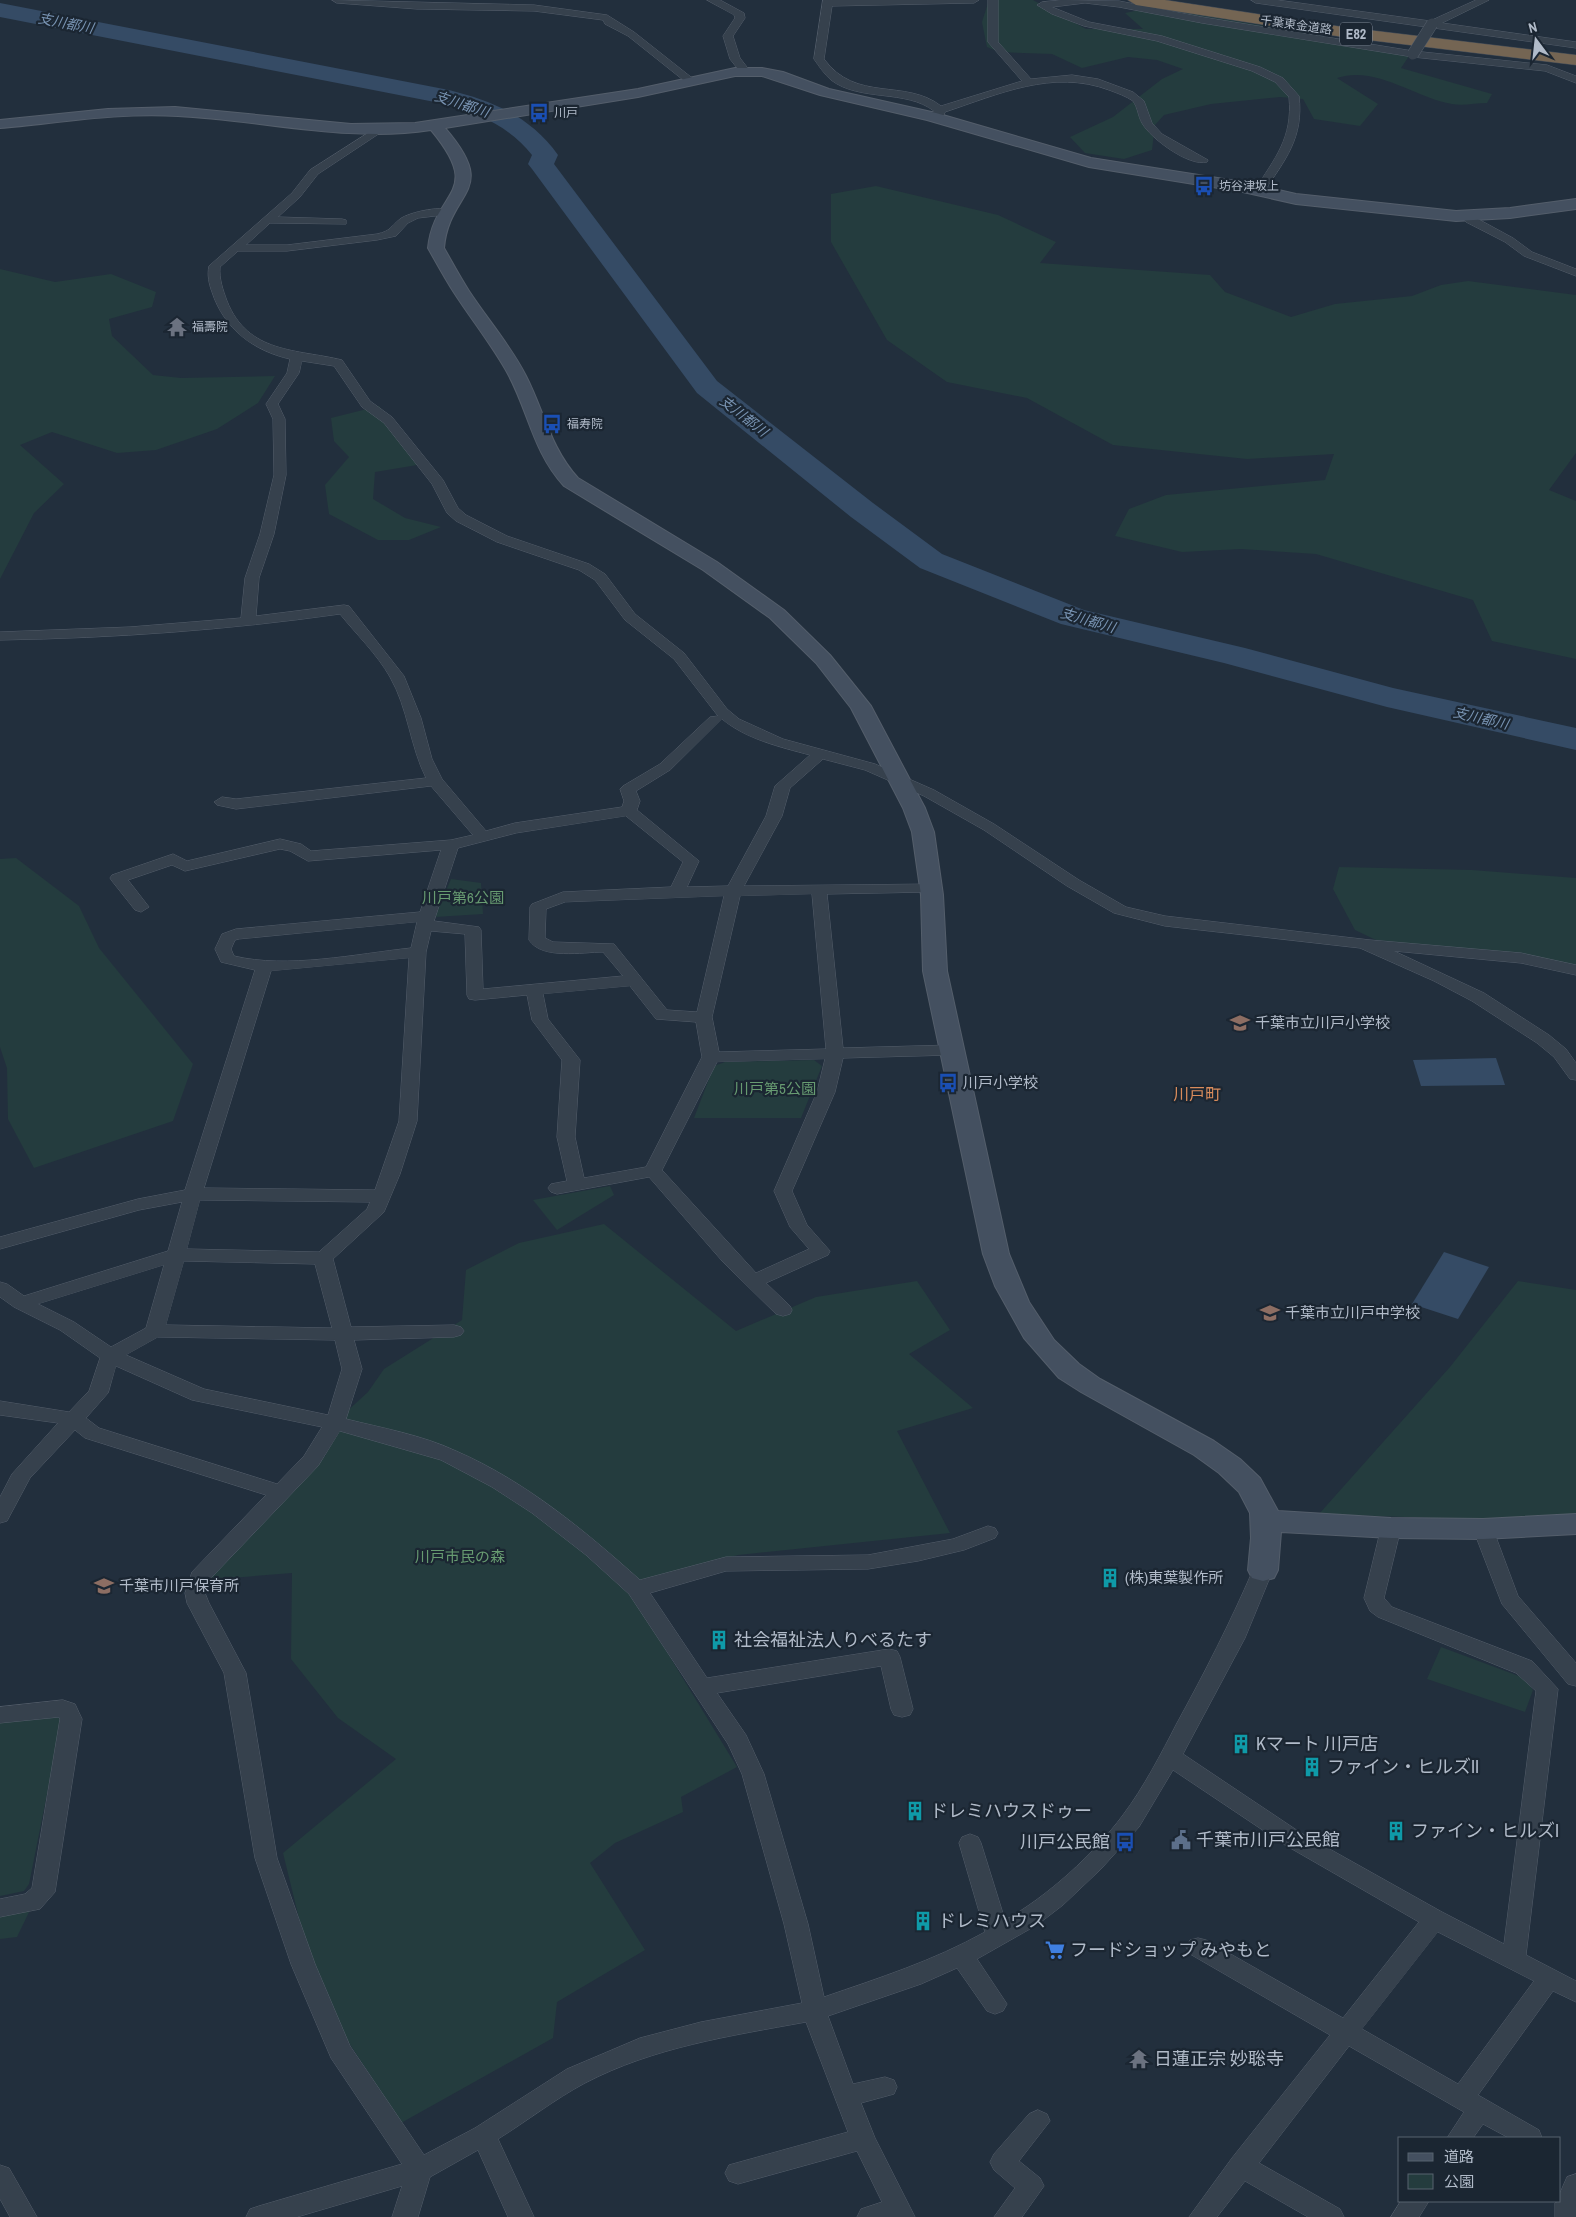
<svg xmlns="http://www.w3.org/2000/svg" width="1576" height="2217" font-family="'Archivo Narrow','Noto Sans JP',sans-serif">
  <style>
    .green { fill: #243c3e }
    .water { fill: #354b65 }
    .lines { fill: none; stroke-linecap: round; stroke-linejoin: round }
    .river { fill: #354b65; fill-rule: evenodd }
    .street-casing { stroke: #545e6b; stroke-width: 1 }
    .secondary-casing { stroke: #545e6b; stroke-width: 2 }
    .highway-casing { stroke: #414b58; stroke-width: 1 }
    .street { fill: #36414d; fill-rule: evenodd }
    .secondary { fill: #445060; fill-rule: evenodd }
    .highway { fill: #746553; fill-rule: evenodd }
    .street-bridge-casing { stroke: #545e6b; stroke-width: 12; stroke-linecap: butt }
    .street-bridge { stroke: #36414d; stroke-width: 11 }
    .labels { text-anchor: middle; stroke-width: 4.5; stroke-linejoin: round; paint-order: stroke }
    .far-street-label { font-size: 12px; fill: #b1bbc9; stroke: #1b2632 }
    .far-poi-label { font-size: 12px; fill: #b1bbc9; stroke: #1b2632; text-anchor: start }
    .far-water-label { font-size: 14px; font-style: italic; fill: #7893b2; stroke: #1b2632 }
    .shield { fill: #1b2632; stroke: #848e9c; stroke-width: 1 }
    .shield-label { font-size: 14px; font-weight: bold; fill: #b1bbc9 }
    .park-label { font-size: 15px; fill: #679b71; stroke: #1b2632 }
    .poi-label { font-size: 15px; fill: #b1bbc9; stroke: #1b2632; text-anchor: start }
    .neighbourhood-label { font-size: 16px; fill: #d98c5c; stroke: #1b2632 }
    .near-poi-label { font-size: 18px; fill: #b1bbc9; stroke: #1b2632; text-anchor: start }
  </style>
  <rect width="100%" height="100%" fill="#222f3d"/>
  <g class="green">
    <path d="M989 0H1033L1086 29H1143L1125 13 1154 7 1307 33 1409 56 1401 68 1492 94 1487 103C1476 103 1463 106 1452 104 1415 98 1376 65 1337 78L1378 104 1360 126 1314 119 1303 99 1280 97 1211 104 1164 115 1155 125 1152 150 1124 159 1085 153 1070 137 1113 117 1162 79 1183 69 1157 60 1128 57 1082 68 1052 54 999 52 987 47 982 22Z"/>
    <polygon points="876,186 998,215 1056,242 1040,263 1210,275 1225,292 1291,317 1335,304 1412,296 1441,285 1468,281 1576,295 1576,453 1549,490 1576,501 1576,659 1492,641 1473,600 1316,554 1241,549 1182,552 1115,536 1129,509 1166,495 1325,480 1334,454 1247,459 1113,445 1027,398 947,382 887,340 831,242 831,194"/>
    <polygon points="0,269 55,282 111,274 156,292 152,307 109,319 112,336 153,375 181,378 275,376 258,403 217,429 156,450 117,453 52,432 20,445 64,484 34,513 0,579"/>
    <polygon points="379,406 395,426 417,465 375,472 373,499 405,518 441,527 409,540 378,540 329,514 325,485 349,457 334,441 331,418"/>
    <polygon points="16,858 79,906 99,948 193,1064 173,1121 34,1168 8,1119 7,1068 0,1047 0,859"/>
    <polygon points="1339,867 1472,870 1576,878 1576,966 1524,955 1376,940 1355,930 1333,889"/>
    <polygon points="451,879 481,883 483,914 435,917"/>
    <polygon points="814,1060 822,1066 801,1118 694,1118 714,1066 725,1062"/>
    <polygon points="610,1186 614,1195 557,1230 533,1200"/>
    <polygon points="604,1224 736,1331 816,1297 917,1281 950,1330 909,1354 973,1408 897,1431 950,1533 738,1555 626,1585 737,1767 681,1797 683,1812 615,1843 590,1863 645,1950 557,2002 553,2038 401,2123 342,2032 309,1959 283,1853 396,1759 338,1718 291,1659 292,1573 206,1580 325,1456 344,1414 368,1392 384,1369 462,1320 466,1270 519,1243"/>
    <polygon points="1518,1281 1576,1290 1576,1515 1462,1519 1319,1514 1450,1367"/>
    <polygon points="1441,1647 1524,1678 1533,1690 1525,1712 1427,1679"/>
    <polygon points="52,1716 59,1718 61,1724 29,1884 24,1891 0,1896 0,1723"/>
    <polygon points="31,1908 17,1937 0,1939 0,1913"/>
  </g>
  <g class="water">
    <polygon points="1496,1058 1505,1085 1421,1086 1413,1060"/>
    <polygon points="1444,1252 1489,1267 1458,1319 1412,1304"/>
  </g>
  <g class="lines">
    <path class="river" d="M0 3 449 90C493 101 531 117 558 155L554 164 717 381 873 503 942 554 1084 610 1245 648 1393 688 1576 728V750L1387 707 1224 663 1061 624 920 568 851 517 697 393 532 169 528 164 532 155C510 127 479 113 445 104L0 17Z"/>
    <defs>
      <g id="street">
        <polygon points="332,0 534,5 607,15 634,32 696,81 687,83 628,36 605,24 603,20 534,11 417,9 337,3"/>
        <polygon points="707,0 720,0 744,13 745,18 733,36 740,58 750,71 749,73 741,73 730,59 723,36 735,18 734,15"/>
        <path d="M823 0H979L974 3 832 6 824 59C856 103 905 78 941 106L1022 81 988 42V0H998V42L1031 79 1072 75 1098 79 1133 92 1144 101 1152 123 1162 134 1208 160 1207 162C1189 167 1150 138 1142 123 1138 116 1138 108 1133 101 1126 96 1117 93 1109 90 1053 69 999 94 945 112L944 115 932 119 927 116 934 111C906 89 860 102 831 80 824 74 819 66 814 59Z"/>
        <path d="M1061 0 1119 1 1202 17 1413 51 1547 65 1576 76V83L1545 71 1413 57 1202 23 1119 7 1085 3 1052 7 1089 22 1162 36 1260 67 1283 78 1299 96C1304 138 1285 160 1263 193L1259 194 1254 191C1275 158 1293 138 1289 97L1275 82 1252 71 1157 41 1084 26 1052 14 1037 5 1042 2Z"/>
        <polygon points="1251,0 1277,0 1430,21 1476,0 1489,0 1442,23 1576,42 1576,48 1256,3"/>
        <path d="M379 126 383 127V131L318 174 300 197 278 217 342 219 346 220V224L270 223 246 245H287L377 234C391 231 390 227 400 219 409 212 446 204 454 212L452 214 418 218 408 223 396 236 377 240 287 251H238L220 267C219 279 223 290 227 301 248 354 297 349 342 360L370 401 392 417 443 480 458 508 466 515 507 536 589 564 605 574 635 614 684 653 727 709 739 719 783 739 875 764 934 790 994 824 1079 880 1126 907 1165 916 1370 940 1521 953 1576 965V975L1521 963 1394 951 1484 993 1549 1035 1566 1049 1576 1063V1080L1570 1079 1554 1057 1537 1043 1472 1001 1434 981 1360 948 1165 926 1114 913 1067 886 984 830 924 796 865 770 823 759 790 788 782 816 744 886 935 884 937 887 935 890 929 892 827 894 843 1048 951 1045 957 1046 960 1050 957 1054 951 1055 843 1058 835 1092 792 1191 807 1225 830 1251 828 1255 766 1283 790 1306 792 1310 790 1314 783 1316 776 1314 723 1262 649 1177 557 1194 551 1192 548 1188 551 1184 567 1181 557 1137 562 1060 532 1020 527 995 475 1000 469 999 467 995 465 934 431 931 426 952 417 1121 400 1174 384 1212 333 1259 351 1327 454 1325 461 1327 464 1331 461 1335 454 1337 354 1340 362 1369 346 1419C382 1428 422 1435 456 1451 525 1481 584 1530 640 1580L726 1557 868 1555 953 1539 988 1526 995 1528 998 1533 995 1538 964 1550 918 1561 868 1569 726 1571 650 1593 707 1678 889 1649 897 1651 900 1657 913 1709 910 1715 902 1717 894 1715 891 1709 881 1666 717 1693 746 1735 764 1774 808 1924 824 1997C879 1978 933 1961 985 1932L959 1843 962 1837 970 1834 978 1837 981 1843 1005 1920C1047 1897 1094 1854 1123 1815 1144 1787 1161 1754 1177 1723 1205 1672 1230 1623 1253 1570L1256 1565 1263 1563 1270 1565 1273 1570 1245 1638 1183 1754 1301 1833 1442 1912 1504 1944 1536 1691 1516 1673 1378 1617 1370 1611 1364 1598 1381 1528 1384 1523 1391 1521 1398 1523 1401 1528 1384 1598 1392 1607 1532 1661 1558 1689 1526 1955 1576 1981V2002L1553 1991 1478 2095 1539 2130 1542 2138H1509L1483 2124 1473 2138H1447L1464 2112 1349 2046 1259 2163 1340 2209 1344 2217H1308L1245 2181 1217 2217H1189L1232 2158 1330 2035 1190 1954 1186 1947 1190 1940 1198 1938 1206 1940 1343 2018 1419 1922 1285 1845 1173 1770 1139 1827 1101 1869 1063 1905 1037 1925 977 1959 1007 2004 1003 2011 995 2014 987 2011 957 1968 921 1984 828 2016 853 2084 885 2077 894 2080 897 2087 894 2094 861 2103 875 2138 915 2217H857L861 2209 882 2202 857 2151 738 2184 729 2181 725 2173 729 2165 848 2132 806 2022C730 2036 654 2047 585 2083 555 2099 527 2121 498 2139L534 2217H508L478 2150 430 2177 418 2217H392L402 2186 297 2217H246L250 2209 259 2206 402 2164 331 2058 291 1964 255 1858 224 1673 187 1603 185 1593 192 1572 266 1495 85 1438 75 1430 30 1478 7 1521 0 1523V1497L12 1474 58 1423 0 1415V1401L69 1412 89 1391 100 1358 60 1330 14 1307 0 1297V1282L7 1284 24 1296 168 1251 182 1202 139 1210 0 1249V1237L138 1199 185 1190 255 970 221 962 215 949 222 934 236 929 420 912 441 850 308 861 290 851 280 849 185 871 172 865 128 880 149 907 141 912 135 910 112 881 110 878 112 875 173 854 187 861 280 839 301 844 311 851 451 840 473 835 431 786 236 809 217 805 214 802 222 797 236 799 426 778C410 746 408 708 390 677 377 654 356 634 340 614 227 630 116 638 0 640V632L130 627 241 618 245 578 260 534 274 475 273 419 266 404 287 373 290 359C254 351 224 329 212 292 209 284 207 275 209 266L292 193 310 170ZM302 361 334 366 362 407 384 423 432 484 447 513 456 521 497 542 579 570 595 580 625 620 674 659 718 716 710 717 660 764 623 786 620 789 624 801 622 807 515 823 486 831 442 779 432 759 421 718 404 676 349 606 344 605 256 616 259 578 274 534 286 475 285 419 278 404 299 373ZM722 719C746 739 780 747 810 755L775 786 766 816 728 886 687 887 699 861 637 810 640 801 636 791 670 770ZM626 816 683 862 671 887 563 892 532 904 530 907 529 940C542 960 583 952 603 952L623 976 483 989 481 930 479 927 434 921 458 848 516 833ZM812 894 826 1049 719 1052 712 1017 740 896ZM724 896 697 1012 667 1010 614 944 553 942 545 938 546 909 565 902ZM417 922 411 948C356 954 287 969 234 956L231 949 235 940 239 939ZM409 958 399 1121 375 1190 204 1188 271 971ZM630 986 656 1019 696 1022 702 1057 646 1167 584 1178 575 1137 580 1060 548 1019 543 994ZM825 1059 817 1092 774 1191 790 1227 809 1249 756 1273 662 1170 717 1062ZM200 1200 370 1202 367 1209 319 1252 187 1249ZM184 1261 315 1264 332 1328 166 1325ZM164 1265 146 1328 111 1347 74 1322 38 1304ZM158 1337 335 1340 342 1369 328 1415 204 1389 126 1355ZM116 1366 192 1400 322 1427 304 1456 277 1484 99 1428 86 1418 108 1393ZM340 1431 441 1460 492 1487 532 1513 586 1555 629 1594 728 1744 742 1774 784 1924 802 2003 701 2022 640 2038 567 2069 475 2128 424 2155 350 2046 315 1964 277 1858 246 1673 209 1603 205 1593 209 1580 318 1466ZM1438 1932 1534 1981 1458 2084 1362 2029Z"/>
        <polygon points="1467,213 1513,238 1532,252 1576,269 1576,276 1524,256 1505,242 1466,222 1461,216"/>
        <polygon points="1483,1522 1490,1524 1493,1529 1518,1596 1576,1663 1576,1686 1568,1684 1502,1604 1473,1529 1476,1524"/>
        <polygon points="63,1700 75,1704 82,1719 55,1892 40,1909 0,1917 0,1899 25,1894 32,1888 60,1719 59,1717 0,1723 0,1707"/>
        <polygon points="1038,2110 1047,2114 1050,2121 1019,2161 1040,2178 1044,2186 1022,2217 994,2217 1015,2188 994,2170 990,2162 994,2154 1029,2114"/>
        <polygon points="0,2165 9,2168 37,2217 10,2217 0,2199"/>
        <polygon points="1576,2174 1576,2217 1555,2217 1555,2203 1560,2201 1560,2193 1567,2177"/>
        <polygon points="1401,2201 1429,2201 1419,2217 1391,2217"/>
      </g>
      <path id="secondary" d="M735 68H762L783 72 829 89 936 113 1091 158 1243 182 1296 194 1456 211 1510 208 1576 199V209L1510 218 1456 221 1296 204 1243 192 1089 167 927 120 820 95 762 76H735L638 97 445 128C501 193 449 189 444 248 452 262 460 277 469 291 488 320 511 346 526 376 544 411 551 449 578 478L717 562 784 610 830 655 871 706 925 808 934 832 943 895 947 971 1009 1254 1029 1302 1054 1340 1079 1364 1100 1379 1214 1441 1240 1459 1260 1478 1278 1511 1391 1518 1483 1519 1576 1514V1534L1483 1539 1391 1538 1281 1532 1278 1570 1274 1578 1263 1581 1252 1578 1248 1570 1251 1538 1250 1513 1239 1492 1219 1473 1194 1455 1081 1392 1059 1378 1024 1338 995 1286 983 1254 923 971 921 895 912 832 903 808 851 708 816 663 770 618 703 570 564 486C533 452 529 413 508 374 492 345 471 319 453 291 444 277 436 262 428 248 434 189 485 195 431 130 348 143 262 120 178 116 119 112 58 123 0 128V120L108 109 175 107 351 124 415 123 638 89Z"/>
      <polygon id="highway" points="1128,0 1165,0 1343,27 1576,55 1576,65 1343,37 1136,5"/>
    </defs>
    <use href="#street" class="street-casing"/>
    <use href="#secondary" class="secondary-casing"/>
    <use href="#highway" class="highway-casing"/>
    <use href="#street" class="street"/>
    <use href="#secondary" class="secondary"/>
    <use href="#highway" class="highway"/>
    <defs>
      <polyline id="street-bridge" points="1413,54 1432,24"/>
    </defs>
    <use href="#street-bridge" class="street-bridge-casing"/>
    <use href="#street-bridge" class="street-bridge"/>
  </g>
  <defs>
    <symbol id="bus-bare" viewBox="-9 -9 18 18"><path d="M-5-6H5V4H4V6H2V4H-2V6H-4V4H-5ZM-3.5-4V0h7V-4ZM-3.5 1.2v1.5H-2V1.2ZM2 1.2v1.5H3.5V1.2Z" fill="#1a4fb4" stroke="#1b2632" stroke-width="2.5" paint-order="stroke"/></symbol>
    <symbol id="temple-bare" viewBox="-9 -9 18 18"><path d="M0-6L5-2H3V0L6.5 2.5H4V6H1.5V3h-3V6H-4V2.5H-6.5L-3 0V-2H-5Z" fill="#6b7280" stroke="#1b2632" stroke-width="2.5" paint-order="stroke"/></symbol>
    <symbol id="school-bare" viewBox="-9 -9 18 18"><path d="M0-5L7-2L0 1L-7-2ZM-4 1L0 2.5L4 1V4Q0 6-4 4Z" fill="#8d6e63" stroke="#1b2632" stroke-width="2.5" paint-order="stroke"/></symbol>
    <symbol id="building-bare" viewBox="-9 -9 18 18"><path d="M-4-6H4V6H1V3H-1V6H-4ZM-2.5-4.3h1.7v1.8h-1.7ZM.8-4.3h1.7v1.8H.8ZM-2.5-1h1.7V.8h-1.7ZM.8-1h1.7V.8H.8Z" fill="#0f9aa8" stroke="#1b2632" stroke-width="2.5" paint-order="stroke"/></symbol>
    <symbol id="civic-bare" viewBox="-9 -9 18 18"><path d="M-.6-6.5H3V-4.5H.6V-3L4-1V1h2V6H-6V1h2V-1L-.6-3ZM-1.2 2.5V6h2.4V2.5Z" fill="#5c6f8a" stroke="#1b2632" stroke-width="2.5" paint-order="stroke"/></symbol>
    <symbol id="supermarket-bare" viewBox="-9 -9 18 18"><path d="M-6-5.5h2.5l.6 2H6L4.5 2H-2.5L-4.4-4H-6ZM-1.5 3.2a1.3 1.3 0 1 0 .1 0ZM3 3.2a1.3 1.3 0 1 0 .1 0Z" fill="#3f7fe0" stroke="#1b2632" stroke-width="2.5" paint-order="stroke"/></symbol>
  </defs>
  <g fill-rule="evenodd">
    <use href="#bus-bare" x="525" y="99" width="28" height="28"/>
    <use href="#bus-bare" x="1190" y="172" width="28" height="28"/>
    <use href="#temple-bare" x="163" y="313" width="28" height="28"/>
    <use href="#bus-bare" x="538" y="410" width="28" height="28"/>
    <use href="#school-bare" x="1226" y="1009" width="28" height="28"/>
    <use href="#bus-bare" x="934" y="1069" width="28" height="28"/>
    <use href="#school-bare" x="1256" y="1299" width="28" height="28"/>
    <use href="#building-bare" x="1096" y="1564" width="28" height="28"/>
    <use href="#school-bare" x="90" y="1572" width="28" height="28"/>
    <use href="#building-bare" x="705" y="1626" width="28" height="28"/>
    <use href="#building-bare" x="1227" y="1730" width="28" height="28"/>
    <use href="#building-bare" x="1298" y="1753" width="28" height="28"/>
    <use href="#building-bare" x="901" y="1797" width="28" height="28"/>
    <use href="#building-bare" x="1382" y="1817" width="28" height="28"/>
    <use href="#civic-bare" x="1167" y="1826" width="28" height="28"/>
    <use href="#bus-bare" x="1111" y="1828" width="28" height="28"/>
    <use href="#building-bare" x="909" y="1907" width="28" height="28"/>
    <use href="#supermarket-bare" x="1041" y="1936" width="28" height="28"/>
    <use href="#temple-bare" x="1125" y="2045" width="28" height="28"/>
  </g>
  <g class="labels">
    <g class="far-street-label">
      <text transform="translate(1296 25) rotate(8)" y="4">千葉東金道路</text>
    </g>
    <g class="far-poi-label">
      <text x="554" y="117">川戸</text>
      <text x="1219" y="190">坊谷津坂上</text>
      <text x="192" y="331">福壽院</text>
      <text x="567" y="428">福寿院</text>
    </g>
    <g class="far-water-label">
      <text transform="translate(66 23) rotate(11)" y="5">支川都川</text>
      <text transform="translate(462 104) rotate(18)" y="5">支川都川</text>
      <text transform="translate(744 416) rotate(38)" y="5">支川都川</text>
      <text transform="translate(1088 620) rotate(16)" y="5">支川都川</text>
      <text transform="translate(1481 718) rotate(13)" y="5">支川都川</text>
    </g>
    <rect class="shield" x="1340" y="22.5" width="32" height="23" rx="4"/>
    <g class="shield-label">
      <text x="1356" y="39">E82</text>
    </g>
    <g class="park-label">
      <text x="463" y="903">川戸第6公園</text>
      <text x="775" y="1094">川戸第5公園</text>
      <text x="460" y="1562">川戸市民の森</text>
    </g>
    <g class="poi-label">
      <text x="1255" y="1028">千葉市立川戸小学校</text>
      <text x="963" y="1088">川戸小学校</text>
      <text x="1285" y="1318">千葉市立川戸中学校</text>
      <text x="1125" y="1583">(株)東葉製作所</text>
      <text x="119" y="1591">千葉市川戸保育所</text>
    </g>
    <g class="neighbourhood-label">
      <text x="1197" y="1100">川戸町</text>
    </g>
    <g class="near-poi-label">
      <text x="734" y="1646">社会福祉法人りべるたす</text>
      <text x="1256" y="1750">Kマート 川戸店</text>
      <text x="1327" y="1773">ファイン・ヒルズII</text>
      <text x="930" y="1817">ドレミハウスドゥー</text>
      <text x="1411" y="1837">ファイン・ヒルズI</text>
      <text x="1196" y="1846">千葉市川戸公民館</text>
      <text x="1110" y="1848" text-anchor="end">川戸公民館</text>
      <text x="938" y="1927">ドレミハウス</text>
      <text x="1070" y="1956">フードショップ みやもと</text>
      <text x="1154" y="2065">日蓮正宗 妙聡寺</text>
    </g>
  </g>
  <rect x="1398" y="2137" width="162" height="65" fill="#1b2632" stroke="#57626e"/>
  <rect x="1408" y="2153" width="25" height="8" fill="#445060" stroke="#57626e"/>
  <text x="1444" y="2162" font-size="15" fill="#b1bbc9">道路</text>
  <rect x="1408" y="2174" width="25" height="15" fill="#243c3e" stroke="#57626e"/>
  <text x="1444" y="2187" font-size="15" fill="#b1bbc9">公園</text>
  <g transform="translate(1536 40) rotate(345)" stroke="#1b2632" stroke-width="4" paint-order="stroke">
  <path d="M0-4L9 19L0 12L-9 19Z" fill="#b1bbc9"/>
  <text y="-8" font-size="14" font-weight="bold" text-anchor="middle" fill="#b1bbc9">N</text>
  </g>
</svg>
